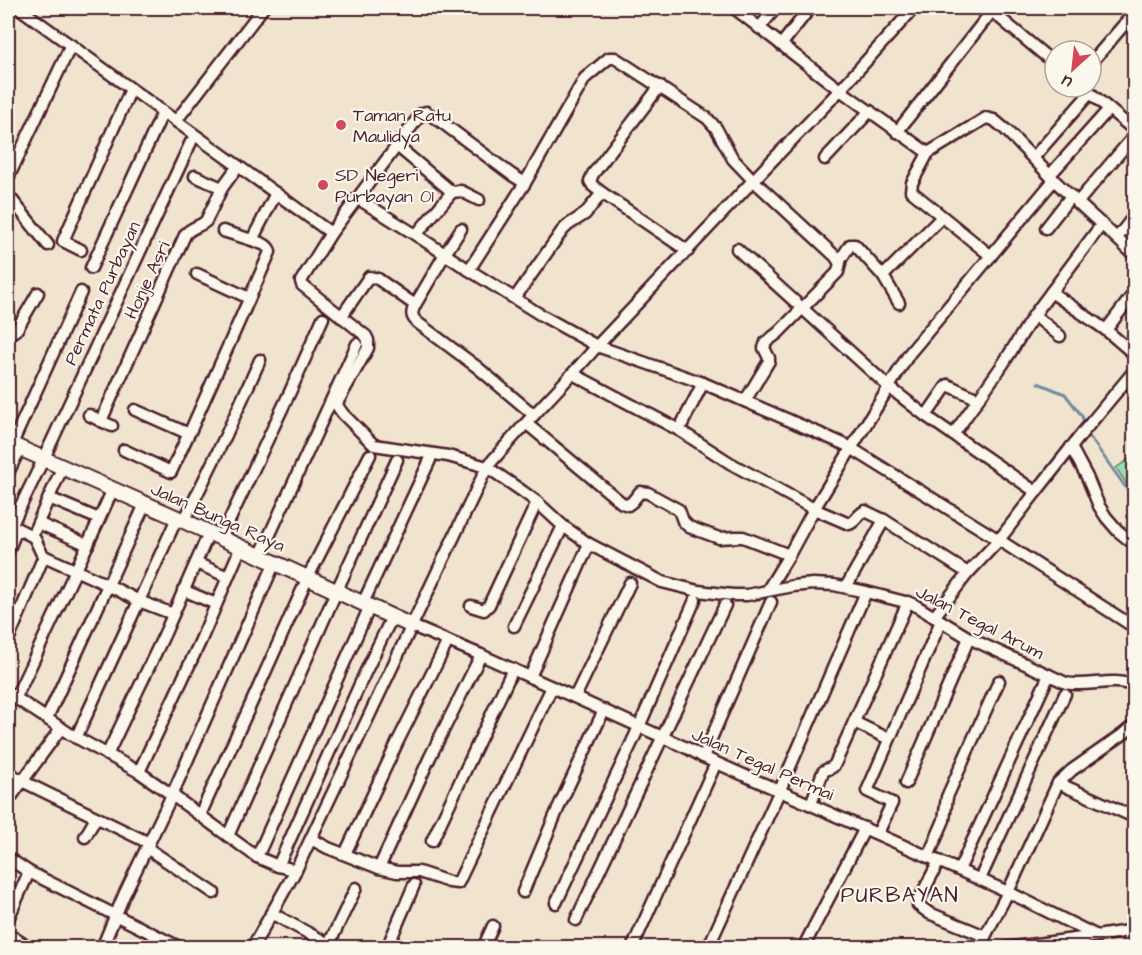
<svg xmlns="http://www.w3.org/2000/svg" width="1142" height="955" font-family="'Architects Daughter',sans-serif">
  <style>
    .green { fill: #96dfae; stroke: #707f6c; stroke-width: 1.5 }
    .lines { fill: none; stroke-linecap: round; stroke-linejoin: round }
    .stream { stroke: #728ca1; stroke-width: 3 }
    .minor-casing { stroke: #4a1f2b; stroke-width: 15 }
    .major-casing { stroke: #4a1f2b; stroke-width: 18 }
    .minor { stroke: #fbf7ec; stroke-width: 10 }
    .major { stroke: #fbf7ec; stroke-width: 14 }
    .poi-dot { fill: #d1495b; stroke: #fbf7ec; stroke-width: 2 }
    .labels { text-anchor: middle; stroke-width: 4.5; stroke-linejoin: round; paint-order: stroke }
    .poi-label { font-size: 18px; fill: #4a1f2b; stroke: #fbf7ec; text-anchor: start }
    .street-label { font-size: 18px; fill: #4a1f2b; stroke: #fbf7ec }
    .quarter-label { font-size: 21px; letter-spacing: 1.5px; fill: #4a1f2b; stroke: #fbf7ec }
  </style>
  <rect width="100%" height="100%" fill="#f1e4cf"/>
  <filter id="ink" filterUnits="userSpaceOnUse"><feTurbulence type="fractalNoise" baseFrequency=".0167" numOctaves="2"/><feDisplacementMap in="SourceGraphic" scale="12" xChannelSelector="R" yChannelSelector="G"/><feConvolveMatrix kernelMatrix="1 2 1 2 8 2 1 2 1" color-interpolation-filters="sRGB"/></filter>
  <g filter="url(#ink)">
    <polygon class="green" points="1134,456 1134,495 1116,468"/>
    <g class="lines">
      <g class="stream">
        <polyline points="1038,383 1065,394 1082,416 1085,426"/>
        <polyline points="1088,432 1089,436 1134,499"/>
      </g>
      <defs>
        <g id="minor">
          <polyline points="19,8 331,233"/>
          <polyline points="734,8 840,90 928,153"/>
          <polyline points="988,8 1055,64"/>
          <polyline points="759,28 776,8"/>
          <polyline points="781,45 810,8"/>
          <polyline points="1091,63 1134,13"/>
          <polyline points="660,86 593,174 590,181 593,186 602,193 688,251"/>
          <polyline points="1083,87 1134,130"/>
          <polyline points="176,121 263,8"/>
          <polyline points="897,132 992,11"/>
          <polyline points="397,146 452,192 461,191 479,200"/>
          <polyline points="1033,158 1090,93"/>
          <polyline points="825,159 870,111"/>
          <polyline points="1050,175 1109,109"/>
          <polyline points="195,176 222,188"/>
          <polyline points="8,178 71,45"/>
          <polyline points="8,195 48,245"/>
          <polyline points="357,198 416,235 469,270 541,315 597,346 703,383 846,445 999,540 1134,627"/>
          <polyline points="1077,203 1134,136"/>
          <polyline points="1046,228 1071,196"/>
          <path d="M461 229 445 254 415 305C411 313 411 317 418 323L477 367 534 415"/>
          <polyline points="223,231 252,240"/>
          <polyline points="416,235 452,192"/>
          <polyline points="1117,238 1134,216"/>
          <path d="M737 249 889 387 814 509 849 524C856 522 858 514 865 511L884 520"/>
          <polyline points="81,250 63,241 131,89"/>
          <path d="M1134 255C1108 229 1080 206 1054 180L909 354 889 387 926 416 1036 492 1084 431 1134 371"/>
          <polyline points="991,256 911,191 912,183 928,153 986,118 994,120 1006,130 1054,180"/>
          <polyline points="839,262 850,245 855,245 883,276 899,303"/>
          <polyline points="91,268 163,112"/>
          <polyline points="469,270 525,183"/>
          <polyline points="197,274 249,298"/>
          <polyline points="883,276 942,217"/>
          <polyline points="1051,292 1106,330 1134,354"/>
          <polyline points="515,298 562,231 568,225 585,214 602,193"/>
          <polyline points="1034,315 1060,336"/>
          <polyline points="341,317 369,277 378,279 415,305"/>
          <polyline points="1106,330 1134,293"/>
          <polyline points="8,332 11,333 17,329 38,293"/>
          <polyline points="573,374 679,430 730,463 814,509 789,555 767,591"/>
          <path d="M745 401 769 361V358L764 348 766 342 778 333 838 272 840 263 835 256 754 181 733 159 716 128 707 118 615 58H609L585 78 525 183 512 175 440 121 426 112 421 114 331 233 301 281 302 285 366 336 368 340V348L337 403 338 407 343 414 374 445 448 456 487 467 522 491 537 502 563 526 589 544 662 582 698 591 733 595H747L793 586 813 584 834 585 866 592 913 604 969 638 1066 683C1089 688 1112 676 1134 686"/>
          <path d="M135 410 187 433 190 432 270 252C269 244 259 243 252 240L276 193"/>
          <path d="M89 415 101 421 185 235C190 227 200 227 206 221L222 188 238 166"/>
          <polyline points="926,416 946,387 948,385 978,399"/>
          <polyline points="101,421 112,426"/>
          <polyline points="527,424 622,503 628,505 632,502 640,492 648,493 679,510 683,521 689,527 719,538 736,537 743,537 789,555"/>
          <polyline points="679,430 703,383"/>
          <polyline points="953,435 1003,364 1034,315 1102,224"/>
          <polyline points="12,444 81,292"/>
          <polyline points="1071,447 1087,477 1099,506 1106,517 1118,531 1134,544"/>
          <polyline points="124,450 171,472 189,433"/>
          <polyline points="8,473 20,448"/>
          <polyline points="49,498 99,519"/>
          <polyline points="184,521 226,435 260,360"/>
          <polyline points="38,523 88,545"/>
          <polyline points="8,524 34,537 41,552 44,556 108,585 145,504"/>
          <polyline points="11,526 44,458 191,142"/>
          <polyline points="32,536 63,466"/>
          <polyline points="221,538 290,392 323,318"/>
          <polyline points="8,551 17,529"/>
          <polyline points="260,556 357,344"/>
          <polyline points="196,563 228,577"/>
          <polyline points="846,587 884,520 968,573"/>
          <polyline points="183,590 216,604"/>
          <polyline points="363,603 430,460"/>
          <polyline points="471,606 484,610 489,605 537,502"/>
          <polyline points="173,614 139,601 177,518"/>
          <polyline points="934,617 968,573 999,540 1036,492"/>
          <polyline points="412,626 481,655 689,749 703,757 1008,892 1097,936"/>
          <polyline points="514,626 563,526"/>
          <polyline points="8,640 44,556"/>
          <polyline points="530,677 589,544"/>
          <polyline points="8,693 70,734 139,772 200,642 241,547"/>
          <polyline points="16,697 76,570 113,489"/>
          <polyline points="575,697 630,583"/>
          <polyline points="47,718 108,585 139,601 76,738"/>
          <polyline points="854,722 889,739"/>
          <polyline points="107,755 165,633 209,533"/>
          <polyline points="703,757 771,602"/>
          <polyline points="8,772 22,781 149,843"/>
          <polyline points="139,772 172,795 275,562"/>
          <polyline points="906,783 969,638"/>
          <polyline points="1058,783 1134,817"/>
          <polyline points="8,801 61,728"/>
          <path d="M811 804 823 772C826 768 832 770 835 764L908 602"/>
          <polyline points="200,815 250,706 308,577 370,455"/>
          <polyline points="878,833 892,803 867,791 941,621"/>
          <polyline points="228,836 337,590 397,460"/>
          <polyline points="85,837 96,818"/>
          <polyline points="311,839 328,848 379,868 397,872 419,872 449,882 458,883 552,687"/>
          <polyline points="432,841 513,669"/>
          <polyline points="147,848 214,893"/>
          <polyline points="345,854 398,741 448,641"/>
          <polyline points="257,857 370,606"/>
          <polyline points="928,857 944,820 947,797 999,681"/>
          <polyline points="8,858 29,872 181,948"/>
          <polyline points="939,861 918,902 918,905 929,913 985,936"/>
          <polyline points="278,866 365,673 392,617"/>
          <polyline points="379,868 430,757 481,655"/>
          <polyline points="959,870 1049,675"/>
          <polyline points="980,879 1065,694"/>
          <polyline points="523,892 560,804 604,710"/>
          <polyline points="556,903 634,738 695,600"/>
          <polyline points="271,913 336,948"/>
          <polyline points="8,919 29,872"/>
          <polyline points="576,920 725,605"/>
          <polyline points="8,934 30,948"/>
          <polyline points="329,944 356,888"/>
          <polyline points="102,948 124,895 172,795 257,857 278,866 296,870"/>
          <path d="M252 948 296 870 487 467C522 425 562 387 597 346L765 168 840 90 914 8"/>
          <polyline points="387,948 414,885"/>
          <polyline points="483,948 493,926"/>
          <polyline points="632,948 716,763"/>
          <polyline points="708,948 780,790 866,592"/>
          <polyline points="803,948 865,828"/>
          <polyline points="979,948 1008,892 1058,783 1072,770 1122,735 1134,725"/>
          <polyline points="1005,948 1097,936 1134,930"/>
        </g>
        <polyline id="major" points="8,443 184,521 412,626"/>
      </defs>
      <use href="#minor" class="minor-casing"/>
      <use href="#major" class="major-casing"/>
      <use href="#minor" class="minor"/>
      <use href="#major" class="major"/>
    </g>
  </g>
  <g class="poi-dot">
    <circle cx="341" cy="125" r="6"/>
    <circle cx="323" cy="185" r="6"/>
  </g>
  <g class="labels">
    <g class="poi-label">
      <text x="353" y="121">Taman Ratu<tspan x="353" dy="21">Maulidya</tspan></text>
      <text x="335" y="181">SD Negeri<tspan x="335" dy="21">Purbayan 01</tspan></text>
    </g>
    <g class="street-label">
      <text transform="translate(147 280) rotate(-65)" y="6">Honje Asri</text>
      <text transform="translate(102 293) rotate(-65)" y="6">Permata Purbayan</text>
      <text transform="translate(218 517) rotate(24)" y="6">Jalan Bunga Raya</text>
      <text transform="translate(980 622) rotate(27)" y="6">Jalan Tegal Arum</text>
      <text transform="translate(763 764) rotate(24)" y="6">Jalan Tegal Permai</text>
    </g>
    <g class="quarter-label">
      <text x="900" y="902">PURBAYAN</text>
    </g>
  </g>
  <rect width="1142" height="955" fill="none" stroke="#fbf7ec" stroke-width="30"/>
  <rect x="15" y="15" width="1112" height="925" fill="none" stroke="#4a1f2b" stroke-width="2" filter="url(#ink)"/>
  <g transform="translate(1073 69) rotate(207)"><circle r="28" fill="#fbf7ec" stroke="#b4a19f" stroke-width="1.5"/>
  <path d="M0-4.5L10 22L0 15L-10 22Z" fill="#d1495b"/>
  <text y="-9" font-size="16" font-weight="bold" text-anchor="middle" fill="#4a1f2b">U</text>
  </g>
</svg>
